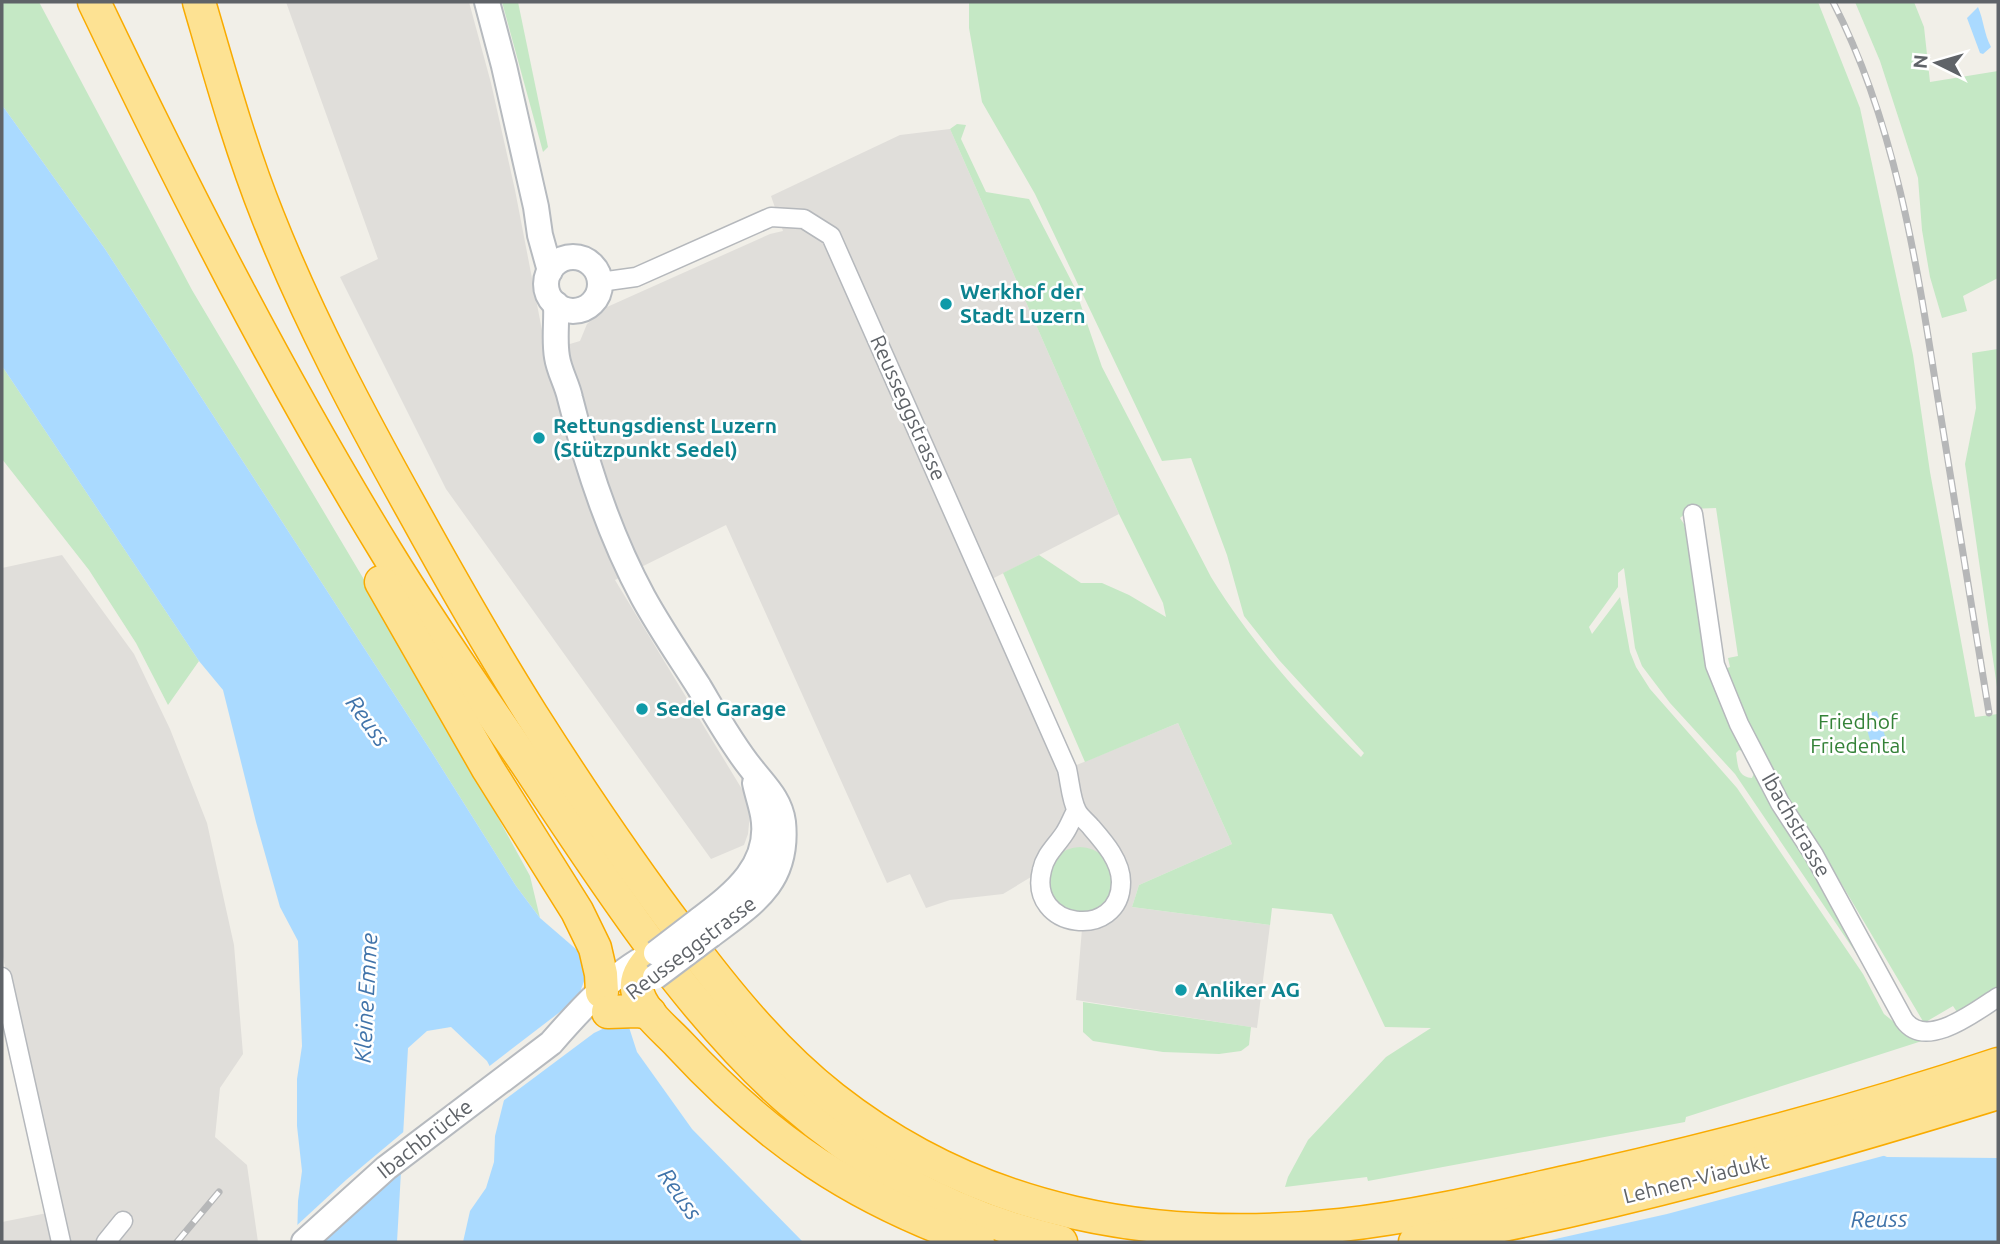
<svg xmlns="http://www.w3.org/2000/svg" width="2000" height="1244" font-family="Ubuntu,sans-serif">
  <style>
    .industrial { fill: #e0deda }
    .green { fill: #c5e8c5 }
    .water { fill: #aadaff }
    .pier { fill: #f1efe8 }
    .lines { fill: none; stroke-linecap: round; stroke-linejoin: round }
    .street-casing { stroke: #b5b8bc; stroke-width: 21 }
    .secondary-casing { stroke: #b6babf; stroke-width: 28 }
    .highway-casing { stroke: #f9ab00; stroke-width: 35 }
    .street { stroke: #fff; stroke-width: 18 }
    .secondary { stroke: #fff; stroke-width: 24 }
    .highway { stroke: #fde293; stroke-width: 32 }
    .rail-casing { stroke: #b6b7b8; stroke-width: 7 }
    .rail { stroke: #fff; stroke-width: 4.5; stroke-dasharray: 13; stroke-linecap: butt }
    .secondary-bridge-casing { stroke: #b6babf; stroke-width: 28; stroke-linecap: butt }
    .secondary-bridge { stroke: #fff; stroke-width: 24 }
    .culture-dot { fill: #0f9aa8; stroke: #fff; stroke-width: 2.5 }
    .labels { text-anchor: middle; stroke-width: 5; stroke-linejoin: round; paint-order: stroke }
    .culture-label { font-size: 21px; font-weight: bold; fill: #0d838f; stroke: #fff; text-anchor: start }
    .street-label { font-size: 21px; fill: #5f6368; stroke: #fff }
    .park-label { font-size: 21px; fill: #348238; stroke: #fff }
    .water-label { font-size: 23px; font-style: italic; fill: #4174aa; stroke: #fff }
  </style>
  <rect width="100%" height="100%" fill="#f1efe8"/>
  <g class="industrial">
    <polygon points="286,2 469,2 491,83 515,190 546,351 580,341 587,324 607,307 770,234 783,231 771,196 900,135 950,129 1119,514 986,582 1067,769 1178,723 1232,844 1139,885 1132,907 1270,925 1257,1028 1076,1000 1082,929 1052,919 1035,904 1031,877 1003,894 950,900 926,908 910,874 887,883 726,525 615,580 751,804 748,834 744,845 711,859 446,489 340,277 378,259"/>
    <polygon points="62,555 134,654 170,729 207,823 234,945 243,1054 220,1088 215,1137 247,1165 258,1242 2,1242 2,1222 47,1213 16,1021 2,952 2,568"/>
  </g>
  <g class="green">
    <polygon points="2,2 39,2 192,290 410,657 530,876 540,918 516,886 431,751 105,249 2,105"/>
    <polygon points="502,2 518,2 548,147 543,152"/>
    <path d="M969 2H1818L1860 108 1913 355 1930 472 1975 717 1998 714V989L1957 1012 1953 1006 1924 1023 1822 851 1793 812 1723 670 1730 667 1728 658 1738 656 1716 508 1690 509 1680 518 1684 524 1690 551 1745 752 1739 750 1736 753C1738 765 1737 777 1752 778L1755 771 1804 853 1862 962 1735 774 1670 703 1642 666 1635 648 1624 568 1618 573V587L1589 627 1592 634 1620 597 1630 652 1636 667 1650 689 1737 788 1863 974 1884 1014 1900 1027 1925 1040 1686 1117 1685 1122 1368 1181 1367 1177 1285 1187 1288 1177 1308 1140 1386 1057 1431 1028 1385 1027 1332 914 1272 908 1270 925 1132 907 1139 885 1232 844 1178 723 1085 762 1003 573 1039 555 1081 583H1102L1129 595 1166 617 1163 603 1119 514 950 129 957 124 966 125 961 139 986 192 1029 199 1075 288 1102 367 1211 577C1253 645 1305 702 1361 757L1364 753 1279 660 1244 616 1227 555 1191 458 1162 461 1035 194 982 102 969 28Z"/>
    <polygon points="1855,2 1914,2 1924,27 1930,82 1998,71 1998,278 1963,296 1967,311 1942,318 1930,277 1922,230 1918,178 1880,61"/>
    <polygon points="1998,349 1998,694 1965,464 1976,408 1972,353"/>
    <polygon points="2,366 199,661 168,705 136,643 89,570 2,459"/>
    <circle cx="1080" cy="880" r="33"/>
    <polygon points="1083,1002 1251,1027 1249,1045 1241,1051 1219,1054 1163,1052 1093,1041 1083,1032"/>
  </g>
  <g class="water">
    <path d="M1978 7C1984 21 1984 34 1991 47L1983 54 1980 53 1967 18Z"/>
    <polygon points="2,105 105,249 431,751 516,886 540,918 591,962 616,987 637,1052 692,1129 803,1242 463,1242 470,1211 486,1188 494,1162 495,1136 505,1096 487,1061 451,1027 427,1031 408,1048 397,1242 297,1242 298,1201 302,1171 297,1126 297,1079 302,1046 298,941 280,907 256,822 223,690 199,661 2,366"/>
    <polygon points="1877,711 1888,745 1873,751 1863,715"/>
    <polygon points="1826,1132 1887,1157 1998,1158 1998,1242 1354,1242"/>
  </g>
  <g class="pier">
    <polygon points="587,973 619,985 631,1022 613,1024 594,1033 499,1104 501,1096 487,1068 569,1005 579,995"/>
    <polygon points="407,1129 404,1168 293,1242 294,1228 346,1180"/>
    <polygon points="1826,1129 1887,1153 1894,1153 1667,1214 1542,1242 1350,1242 1352,1239"/>
  </g>
  <g class="lines">
    <defs>
      <g id="street">
        <path d="M600 282 636 277 771 217 804 219 831 236 1067 769C1070 782 1071 800 1077 811 1080 817 1087 822 1091 827 1104 842 1121 861 1121 882 1121 941 1027 930 1042 870 1045 855 1056 846 1064 834 1069 827 1072 818 1076 811"/>
        <path d="M1693 514 1715 665 1739 724 1780 803 1814 855 1904 1020C1926 1051 1976 1011 1998 997"/>
        <polyline points="2,977 61,1242"/>
        <polyline points="106,1242 123,1221"/>
      </g>
      <g id="secondary">
        <polyline points="487,2 504,66 536,207 540,235 550,271"/>
        <circle cx="573" cy="284" r="27"/>
        <path d="M556 304C557 322 554 340 557 357 559 371 567 384 570 398 587 467 609 534 643 597 660 628 680 657 699 687 715 714 731 743 751 768 764 785 780 799 783 822 789 882 754 903 711 935"/>
        <path d="M699 920C735 893 772 864 763 815 761 804 757 793 755 783"/>
        <path d="M304 1242 386 1168 551 1043C578 1012 613 973 650 955"/>
      </g>
      <g id="highway">
        <path d="M94 2C184 190 278 375 387 553 431 625 479 694 526 763 601 876 688 1012 790 1101 868 1169 960 1219 1061 1242"/>
        <path d="M199 2C220 74 240 147 268 217 308 318 359 414 412 509 450 578 490 648 532 715 579 789 628 862 681 932 725 991 774 1052 833 1098 982 1215 1156 1244 1341 1225 1424 1216 1506 1195 1587 1177 1726 1146 1864 1109 1998 1064"/>
        <polyline points="381,582 488,769 577,911 595,948 601,974 602,992"/>
        <path d="M656 953C647 962 635 975 637 989 640 1010 665 1029 679 1044 769 1141 853 1198 978 1242"/>
        <polyline points="608,1012 637,1011 650,1013"/>
        <path d="M1415 1242C1613 1207 1806 1152 1998 1093"/>
      </g>
    </defs>
    <use href="#street" class="street-casing"/>
    <use href="#secondary" class="secondary-casing"/>
    <use href="#highway" class="highway-casing"/>
    <use href="#street" class="street"/>
    <use href="#secondary" class="secondary"/>
    <use href="#highway" class="highway"/>
    <defs>
      <g id="rail">
        <path d="M1833 2C1896 124 1917 265 1938 399 1955 504 1972 609 1989 713"/>
        <polyline points="177,1242 219,1192"/>
      </g>
    </defs>
    <use href="#rail" class="rail-casing"/>
    <use href="#rail" class="rail"/>
    <defs>
      <g id="secondary-bridge">
        <polyline points="656,953 699,920"/>
        <polyline points="655,977 711,935"/>
      </g>
    </defs>
    <use href="#secondary-bridge" class="secondary-bridge-casing"/>
    <use href="#secondary-bridge" class="secondary-bridge"/>
  </g>
  <g class="culture-dot">
    <circle cx="946" cy="304" r="7"/>
    <circle cx="539" cy="438" r="7"/>
    <circle cx="642" cy="709" r="7"/>
    <circle cx="1181" cy="990" r="7"/>
  </g>
  <g class="labels">
    <g class="culture-label">
      <text x="960" y="299">Werkhof der<tspan x="960" dy="24">Stadt Luzern</tspan></text>
      <text x="553" y="433">Rettungsdienst Luzern<tspan x="553" dy="24">(Stützpunkt Sedel)</tspan></text>
      <text x="656" y="716">Sedel Garage</text>
      <text x="1195" y="997">Anliker AG</text>
    </g>
    <g class="street-label">
      <text transform="translate(908 408) rotate(66)" y="7">Reusseggstrasse</text>
      <text transform="translate(1796 825) rotate(60)" y="7">Ibachstrasse</text>
      <text transform="translate(691 948) rotate(-37)" y="7">Reusseggstrasse</text>
      <text transform="translate(425 1139) rotate(-38)" y="7">Ibachbrücke</text>
      <text transform="translate(1696 1179) rotate(-14)" y="7">Lehnen-Viadukt</text>
    </g>
    <g class="park-label">
      <text x="1858" y="729">Friedhof<tspan x="1858" dy="24">Friedental</tspan></text>
    </g>
    <g class="water-label">
      <text transform="translate(368 721) rotate(54)" y="8">Reuss</text>
      <text transform="translate(366 998) rotate(-87)" y="8">Kleine Emme</text>
      <text transform="translate(680 1194) rotate(55)" y="8">Reuss</text>
      <text transform="translate(1879 1219) rotate(-1)" y="8">Reuss</text>
    </g>
  </g>
  <rect width="2000" height="1244" fill="none" stroke="#5f6368" stroke-width="7"/>
  <g transform="translate(1937 63) rotate(275)" stroke="#ffffff" stroke-width="5" paint-order="stroke">
  <path d="M0-5L12 26L0 18L-12 26Z" fill="#5f6368"/>
  <text y="-10" font-size="19" font-weight="bold" text-anchor="middle" fill="#5f6368">N</text>
  </g>
</svg>
